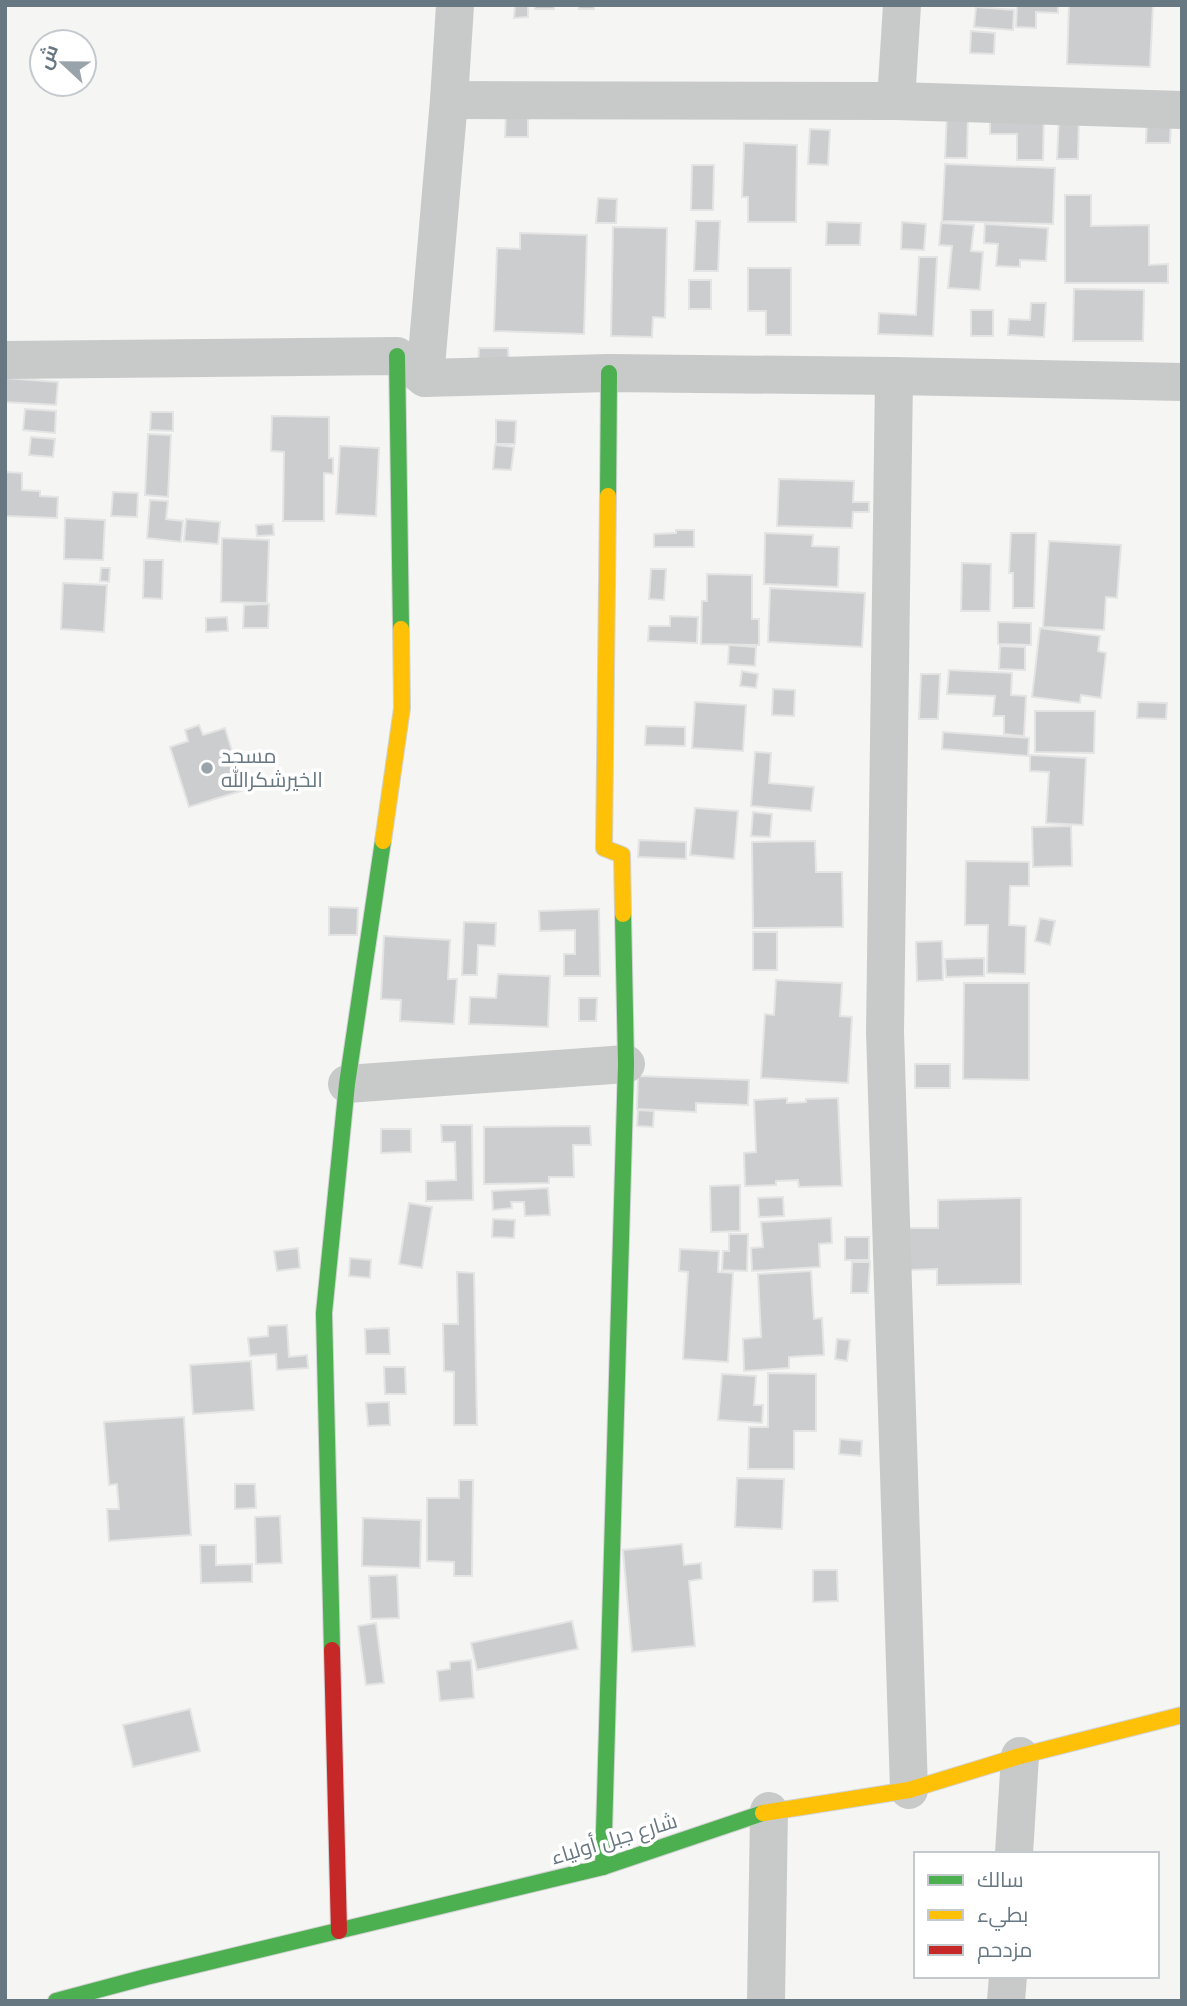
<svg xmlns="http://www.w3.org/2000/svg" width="1187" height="2006" font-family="Lato,Cairo,sans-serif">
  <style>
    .building { fill: #cccdce; stroke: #e4e4e4; stroke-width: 2 }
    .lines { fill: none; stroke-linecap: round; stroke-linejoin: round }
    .fast-casing { stroke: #d1d2d2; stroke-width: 18 }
    .slow-casing { stroke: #d1d2d2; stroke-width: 18 }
    .jam-casing { stroke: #d1d2d2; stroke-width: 18 }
    .street { stroke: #c8caca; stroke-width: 38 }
    .fast { stroke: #4caf50; stroke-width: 16 }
    .slow { stroke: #ffc107; stroke-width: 16 }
    .jam { stroke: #c62828; stroke-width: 16 }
    .poi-dot { fill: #99a4aa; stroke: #fff; stroke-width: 2.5 }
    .labels { text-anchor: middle; stroke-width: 7; stroke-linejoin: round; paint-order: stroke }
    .poi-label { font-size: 21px; fill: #687882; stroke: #fff; text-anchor: start }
    .street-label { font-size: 21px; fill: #687882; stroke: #fff }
  </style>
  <rect width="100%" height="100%" fill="#f5f5f4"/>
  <g class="building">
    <polygon points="515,5 528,5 528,17 514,18"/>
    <rect x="535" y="5" width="19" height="4"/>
    <polygon points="578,5 594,5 594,9 579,9"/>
    <polygon points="1017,5 1058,5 1058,13 1036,12 1036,28 1016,27"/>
    <polygon points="1069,5 1153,5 1150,67 1067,64"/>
    <polygon points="976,7 1014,10 1013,30 974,27"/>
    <polygon points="971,31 995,33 994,54 970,53"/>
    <polygon points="506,111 528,112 528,137 505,137"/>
    <polygon points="947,112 968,113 967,158 945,158"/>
    <polygon points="990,113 1044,113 1043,160 1017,160 1017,134 990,134"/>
    <polygon points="1059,115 1079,115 1078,159 1057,159"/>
    <polygon points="1147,116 1171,117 1170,143 1146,143"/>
    <polygon points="810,129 830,130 828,165 808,164"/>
    <polygon points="744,143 797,145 796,222 748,222 748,197 742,197"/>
    <polygon points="945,164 1055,168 1053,224 942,221"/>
    <polygon points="692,165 714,165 713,210 691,210"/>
    <polygon points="1065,195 1091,195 1091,226 1149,225 1149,265 1168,264 1168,283 1065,283"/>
    <polygon points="598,198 617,199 616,223 596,223"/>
    <polygon points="696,221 720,221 718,271 694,271"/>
    <polygon points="827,222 861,223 860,245 826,245"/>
    <polygon points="902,222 926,224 924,250 901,249"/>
    <polygon points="941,223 974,225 971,251 983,252 980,290 948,288 952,246 939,245"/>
    <polygon points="985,224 1048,228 1046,261 1020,260 1020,267 996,266 998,244 984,243"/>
    <polygon points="613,227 667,228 665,318 653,317 652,337 611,336"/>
    <polygon points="520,233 587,235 584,334 494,331 497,248 520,249"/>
    <polygon points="919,257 937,257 933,336 878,334 879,313 916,315"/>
    <polygon points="748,268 791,268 791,335 766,335 766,311 748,311"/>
    <rect x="689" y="280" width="22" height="29"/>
    <polygon points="1074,289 1144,290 1143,341 1073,341"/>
    <polygon points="1031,303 1046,303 1044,337 1008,335 1009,319 1030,320"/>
    <rect x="971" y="310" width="22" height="26"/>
    <polygon points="479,348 508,348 509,368 478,368"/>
    <polygon points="5,378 58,382 56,405 5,402"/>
    <polygon points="25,409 56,411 55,433 23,430"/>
    <polygon points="151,412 173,412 173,431 150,430"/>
    <polygon points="272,416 329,417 329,458 333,458 333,474 324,473 324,521 283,521 284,452 271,451"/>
    <polygon points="496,420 516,421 515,444 496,444"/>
    <polygon points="148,434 171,435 168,497 145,495"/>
    <polygon points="31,437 55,439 53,457 29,455"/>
    <polygon points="495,445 514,447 511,470 493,469"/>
    <polygon points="340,446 379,448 376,516 336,514"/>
    <polygon points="5,472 22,473 22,490 40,491 40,496 58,497 57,518 5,516"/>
    <polygon points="779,479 854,481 853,502 869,502 869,512 853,512 852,528 777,526"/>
    <polygon points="113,492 138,493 137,517 111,516"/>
    <polygon points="150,500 168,501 166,519 183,521 181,542 147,538"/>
    <polygon points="65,518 105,520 103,560 64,559"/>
    <polygon points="186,519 220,522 218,544 184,541"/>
    <polygon points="273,524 274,535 257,536 256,525"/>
    <polygon points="676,530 694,530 694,547 654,547 654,534 676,533"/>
    <polygon points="765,533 813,535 812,546 839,547 838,587 764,584"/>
    <polygon points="1011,533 1036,533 1034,608 1013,608 1013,573 1009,573"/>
    <polygon points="222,538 269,540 267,603 221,602"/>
    <polygon points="1049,541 1121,545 1117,598 1106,597 1104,630 1043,627"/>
    <polygon points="144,560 163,560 162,599 143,598"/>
    <polygon points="962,563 991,564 990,611 961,611"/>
    <polygon points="101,568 110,568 109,582 100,581"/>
    <polygon points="651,569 666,569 664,600 649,599"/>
    <polygon points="707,574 752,575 752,619 759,619 759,645 701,644 702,601 707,601"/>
    <polygon points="63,583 107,585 104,632 61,629"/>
    <polygon points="770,588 865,593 862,647 768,642"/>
    <polygon points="269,604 268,628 243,628 244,605"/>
    <polygon points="670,616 698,617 697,643 648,641 649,626 670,626"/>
    <polygon points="227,617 228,631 206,632 206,618"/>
    <polygon points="998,622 1031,623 1031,645 998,644"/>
    <polygon points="1040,628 1100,636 1098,651 1106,653 1101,698 1081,695 1080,703 1032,697"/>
    <polygon points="729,645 756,647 755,666 728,664"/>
    <polygon points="1000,646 1025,647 1025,670 999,669"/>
    <polygon points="949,670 1012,673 1011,695 1026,696 1024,736 1004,734 1004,716 993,716 995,696 947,694"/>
    <polygon points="742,671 758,674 756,688 740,686"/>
    <polygon points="921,674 940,674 938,719 919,719"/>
    <polygon points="773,689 795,690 794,716 772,715"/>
    <polygon points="695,702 746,705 743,751 692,748"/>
    <polygon points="1138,702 1167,703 1166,719 1137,718"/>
    <polygon points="1035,711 1095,711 1094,753 1035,752"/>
    <polygon points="199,725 203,735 225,728 244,790 189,807 170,747 188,741 185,730"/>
    <polygon points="646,726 685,727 685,746 645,745"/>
    <polygon points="943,732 1029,738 1028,756 942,749"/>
    <polygon points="755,752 771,753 769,783 814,787 811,811 751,806"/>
    <polygon points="1030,755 1086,758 1083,825 1046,823 1049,772 1030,771"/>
    <polygon points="695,808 738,811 734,859 690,855"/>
    <polygon points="753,812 772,814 770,837 751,836"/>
    <polygon points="1071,826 1072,866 1033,867 1032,827"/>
    <polygon points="639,840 686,842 686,859 638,857"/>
    <polygon points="815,841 816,872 842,872 843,927 753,928 752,842"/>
    <polygon points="966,861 1029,862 1029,886 1010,886 1009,925 1026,926 1025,974 987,973 988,925 965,925"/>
    <polygon points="329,907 358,908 357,935 329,935"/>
    <polygon points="599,909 600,976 564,976 564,954 575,954 575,930 540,931 539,911"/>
    <polygon points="1040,918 1055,921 1050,945 1035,941"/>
    <polygon points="464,922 496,923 495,946 478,945 477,975 462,975"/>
    <rect x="753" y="932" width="24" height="38"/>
    <polygon points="384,936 450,940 448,979 457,979 454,1024 400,1021 401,1000 381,999"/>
    <polygon points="942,941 943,980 917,981 916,942"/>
    <polygon points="984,958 984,976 946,977 945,959"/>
    <polygon points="498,974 550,976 548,1027 469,1024 470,997 496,998"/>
    <polygon points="776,980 842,983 840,1016 852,1017 848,1083 761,1078 765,1014 774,1015"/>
    <polygon points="964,983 1029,983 1029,1080 963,1079"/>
    <polygon points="579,998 597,998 596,1021 579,1021"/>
    <rect x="915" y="1064" width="35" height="24"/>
    <polygon points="638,1076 749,1080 748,1105 696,1103 696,1112 637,1109"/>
    <polygon points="787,1098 787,1103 806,1102 806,1099 838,1098 842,1186 799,1187 798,1180 776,1181 776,1185 745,1186 744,1153 756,1152 754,1100"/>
    <polygon points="638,1110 654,1111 653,1127 637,1126"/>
    <polygon points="441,1125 472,1125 473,1200 426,1201 426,1181 456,1180 455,1142 442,1142"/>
    <polygon points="590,1126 591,1145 573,1145 574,1177 549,1177 549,1183 484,1184 484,1127"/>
    <polygon points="381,1129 411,1129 411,1152 381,1153"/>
    <polygon points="740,1185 740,1231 711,1232 710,1186"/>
    <polygon points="548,1188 550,1215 525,1216 524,1202 511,1202 512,1208 493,1210 492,1191"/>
    <polygon points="783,1197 784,1216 759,1217 758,1198"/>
    <polygon points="1021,1198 1021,1284 937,1285 937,1269 909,1270 908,1228 938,1228 938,1200"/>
    <polygon points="409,1203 432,1207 422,1268 399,1264"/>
    <polygon points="831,1218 832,1243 819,1244 820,1267 752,1271 751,1248 763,1247 761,1222"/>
    <polygon points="493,1219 515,1220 514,1238 492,1237"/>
    <polygon points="729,1234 748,1234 747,1271 722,1270 723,1251 729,1251"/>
    <rect x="845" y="1237" width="24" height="23"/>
    <polygon points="298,1248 300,1268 277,1271 274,1251"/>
    <polygon points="680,1249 719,1251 718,1272 733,1273 728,1362 683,1359 688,1272 679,1271"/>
    <polygon points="350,1258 371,1260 370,1278 349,1276"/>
    <polygon points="852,1262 870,1262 868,1293 851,1293"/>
    <polygon points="811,1271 814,1319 822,1318 824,1355 789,1357 789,1368 744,1371 743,1339 761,1337 758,1274"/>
    <polygon points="457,1272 474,1273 477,1425 454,1425 454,1372 444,1371 443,1324 458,1324"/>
    <polygon points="287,1325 289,1357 307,1355 308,1368 277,1370 276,1354 250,1356 248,1338 268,1336 268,1326"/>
    <polygon points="389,1328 390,1354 366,1354 365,1329"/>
    <polygon points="837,1339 850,1340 847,1361 835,1359"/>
    <polygon points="251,1361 254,1410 193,1414 190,1365"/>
    <polygon points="384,1367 405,1367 406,1394 385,1394"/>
    <polygon points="768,1373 816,1374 816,1431 794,1431 794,1469 748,1469 749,1427 768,1427"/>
    <polygon points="722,1374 756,1376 754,1405 763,1405 762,1423 718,1420"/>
    <polygon points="389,1402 390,1425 368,1426 366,1403"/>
    <polygon points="184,1417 191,1535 109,1541 107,1509 119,1509 117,1484 109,1485 104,1422"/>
    <polygon points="840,1439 862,1441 861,1456 839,1454"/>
    <polygon points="737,1478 784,1479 782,1529 735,1527"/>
    <polygon points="459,1480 473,1480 472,1576 454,1576 454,1562 427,1561 427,1498 459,1498"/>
    <polygon points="235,1484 255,1484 256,1508 235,1509"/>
    <polygon points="280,1516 282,1563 256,1564 255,1517"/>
    <polygon points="363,1518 421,1520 420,1568 362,1566"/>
    <polygon points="682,1544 684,1565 701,1563 702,1579 689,1581 695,1646 632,1652 623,1550"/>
    <polygon points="200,1545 216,1545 216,1565 252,1564 252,1582 201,1583"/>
    <polygon points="813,1570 837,1570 838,1601 813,1602"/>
    <polygon points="397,1575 399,1618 371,1619 369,1576"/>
    <polygon points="572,1621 578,1649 477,1670 471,1643"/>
    <polygon points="376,1623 384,1683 366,1685 358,1626"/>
    <polygon points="471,1660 474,1698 440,1701 437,1671 450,1669 450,1662"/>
    <polygon points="190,1709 200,1751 133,1767 123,1725"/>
  </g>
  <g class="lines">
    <defs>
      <g id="fast">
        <polyline points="397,356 401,629"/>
        <polyline points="608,496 609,373"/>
        <polyline points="332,1650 324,1313 347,1084 383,841"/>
        <polyline points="603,1867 626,1064 623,914"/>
        <polyline points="56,2001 146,1977 603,1867 763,1813"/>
      </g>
      <g id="slow">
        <polyline points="608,496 604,848 622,855 623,914"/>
        <polyline points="383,841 402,708 401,629"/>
        <polyline points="763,1813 909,1790 1020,1756 1182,1715"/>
      </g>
      <polyline id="jam" points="332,1650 339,1931"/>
    </defs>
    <use href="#fast" class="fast-casing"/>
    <use href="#slow" class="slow-casing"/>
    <use href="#jam" class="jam-casing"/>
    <g class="street">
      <polyline points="449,100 896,101 1182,110"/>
      <polyline points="896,101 902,5"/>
      <polyline points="5,360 397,356 425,378 609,373 894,376 1182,382"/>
      <polyline points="894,376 885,1032 909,1790"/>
      <polyline points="425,378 449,100 455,5"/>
      <polyline points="347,1084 626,1064"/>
      <polyline points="1014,1854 1020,1756"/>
      <polyline points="766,2001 769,1811"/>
      <polyline points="1006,2001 1008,1976"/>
    </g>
    <use href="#fast" class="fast"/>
    <use href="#slow" class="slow"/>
    <use href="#jam" class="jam"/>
  </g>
  <circle class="poi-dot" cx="207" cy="768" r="7"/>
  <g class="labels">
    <g class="poi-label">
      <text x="221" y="763">مسجد<tspan x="221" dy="24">الخيرشكرالله</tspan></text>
    </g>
    <g class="street-label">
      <text transform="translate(614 1839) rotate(-17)" y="7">شارع جبل أولياء</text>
    </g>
  </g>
  <rect width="1187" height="2006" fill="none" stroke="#687882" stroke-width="14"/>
  <rect x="914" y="1852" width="245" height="126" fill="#ffffff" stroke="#c3c9cd" stroke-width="2"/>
  <rect x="928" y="1875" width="35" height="10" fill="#4caf50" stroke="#c3c9cd" stroke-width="2"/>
  <text x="977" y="1887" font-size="21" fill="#687882">سالك</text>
  <rect x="928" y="1910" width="35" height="10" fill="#ffc107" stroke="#c3c9cd" stroke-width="2"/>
  <text x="977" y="1922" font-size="21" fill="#687882">بطيء</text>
  <rect x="928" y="1945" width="35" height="10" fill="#c62828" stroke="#c3c9cd" stroke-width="2"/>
  <text x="977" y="1957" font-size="21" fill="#687882">مزدحم</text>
  <g transform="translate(63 63) rotate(292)"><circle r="33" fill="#ffffff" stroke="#c3c9cd" stroke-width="2"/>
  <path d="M0-5L12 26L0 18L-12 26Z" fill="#99a4aa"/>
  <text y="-10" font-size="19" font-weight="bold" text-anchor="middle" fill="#687882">ش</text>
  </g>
</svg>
